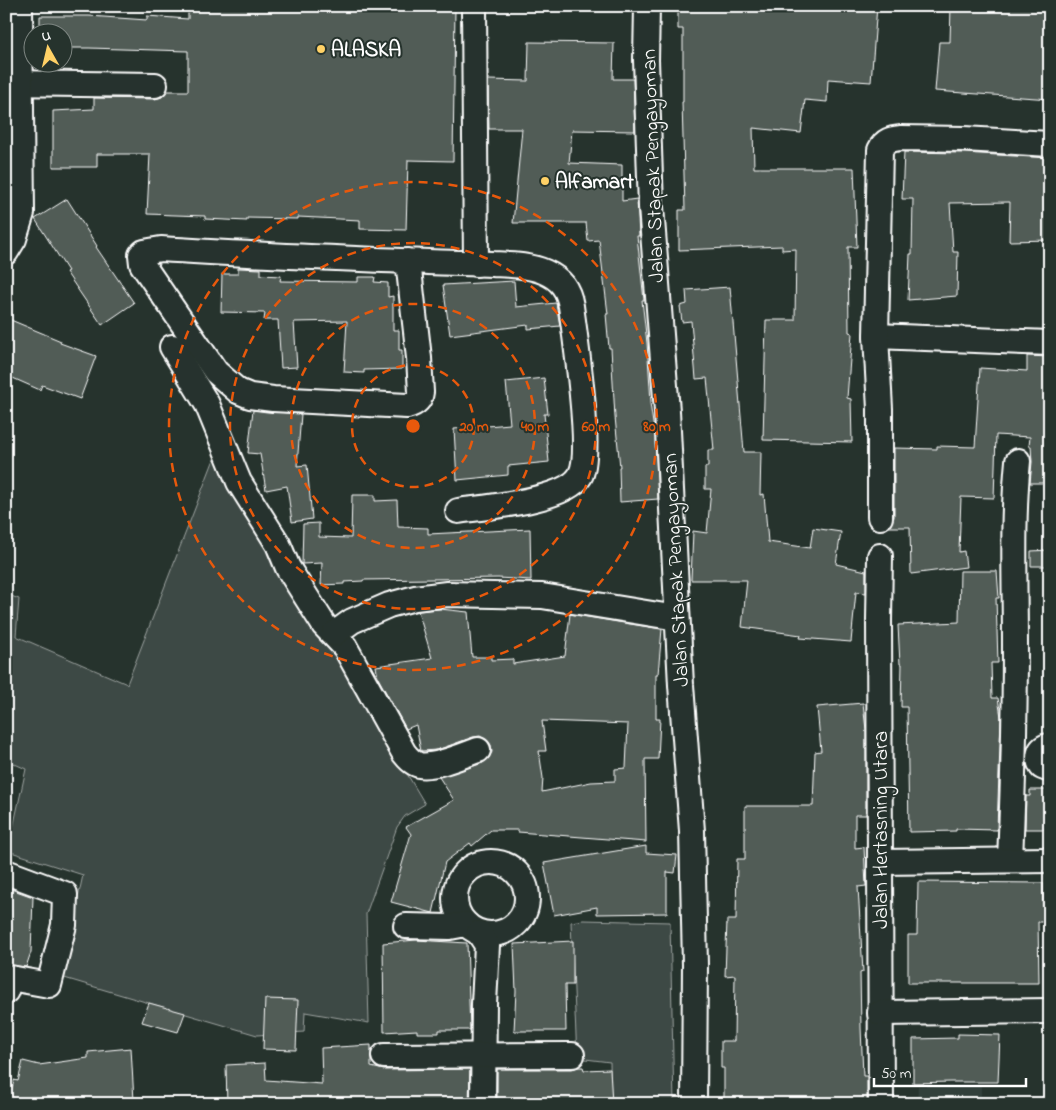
<svg xmlns="http://www.w3.org/2000/svg" width="1056" height="1110" font-family="'Indie Flower',sans-serif">
  <style>
    .built { fill: #333f3a }
    .grass { fill: #3e4944; stroke: #9ea4a2 }
    .building { fill: #515c57; stroke: #fff; fill-rule: evenodd }
    .lines { fill: none; stroke-linecap: round; stroke-linejoin: round }
    .street-casing { stroke: #fff; stroke-width: 28 }
    .street { stroke: #26332d; stroke-width: 24 }
    .ring { fill: none; stroke: #e8590c; stroke-width: 2.5; stroke-dasharray: 9 6 }
    .poi-dot { fill: #ffd166; stroke: #26332d; stroke-width: 2 }
    .labels { text-anchor: middle; stroke-width: 4; stroke-linejoin: round; paint-order: stroke }
    .poi-label { font-size: 21px; font-weight: bold; fill: #fff; stroke: #26332d; text-anchor: start }
    .street-label { font-size: 21px; fill: #fff; stroke: #26332d }
    .centre { fill: #e8590c; stroke: #26332d; stroke-width: 2.5 }
    .ring-label { font-size: 15px; text-anchor: middle; font-weight: bold; fill: #e8590c; stroke: #26332d; stroke-width: 4; stroke-linejoin: round; paint-order: stroke }
  </style>
  <rect width="100%" height="100%" fill="#26332d"/>
  <filter id="ink" filterUnits="userSpaceOnUse"><feTurbulence type="fractalNoise" baseFrequency=".02" numOctaves="2"/><feDisplacementMap in="SourceGraphic" scale="10" xChannelSelector="R" yChannelSelector="G"/><feConvolveMatrix kernelMatrix="1 2 1 2 8 2 1 2 1" color-interpolation-filters="sRGB"/></filter>
  <g filter="url(#ink)">
    <polygon class="built" points="981,1085 981,1104 917,1104 918,1086"/>
    <g class="grass">
      <polygon points="216,454 425,804 405,816 397,827 366,914 369,1023 305,1012 304,1032 257,1035 61,977 83,875 8,851 26,769 6,760 6,594 19,599 16,636 127,684"/>
      <polygon points="583,920 670,922 674,1104 611,1104 610,1062 577,1058 571,922"/>
    </g>
    <g class="building">
      <polygon points="188,6 455,7 453,161 408,160 406,230 360,229 360,220 298,217 298,219 247,218 247,221 205,219 205,216 147,214 150,154 97,154 97,167 53,167 53,111 94,109 94,98 155,99 162,97 167,91 188,91 188,51 89,48 62,48 62,32 40,32 40,16 89,16 147,20 147,16 188,19"/>
      <polygon points="678,6 877,6 871,82 828,79 827,102 805,100 801,133 753,128 754,168 854,168 857,247 848,247 849,332 852,333 847,398 851,399 852,442 763,440 766,320 795,320 796,249 782,250 782,246 679,250 679,210 685,210 682,102 683,102 683,29 678,29"/>
      <polygon points="951,6 1050,6 1050,99 935,91 939,42 950,42"/>
      <polygon points="529,42 614,43 613,79 633,79 635,131 572,130 569,163 622,165 622,201 637,199 639,236 637,236 644,300 642,300 647,343 651,402 650,403 655,437 658,499 620,502 619,467 620,467 615,417 611,348 609,348 606,314 608,314 599,240 588,241 586,223 513,223 522,129 489,129 488,80 528,81"/>
      <polygon points="904,152 963,153 1049,158 1050,240 1009,241 1010,202 950,203 953,252 958,252 957,296 908,300 910,254 912,254 913,199 902,199"/>
      <polygon points="67,199 97,246 96,247 134,303 102,325 66,272 68,271 35,219"/>
      <polygon points="238,268 261,269 261,275 281,276 280,281 358,282 358,277 375,277 374,282 388,283 388,297 393,296 393,330 399,330 399,350 402,350 402,369 364,370 364,373 344,372 347,321 294,322 297,367 281,368 278,320 264,320 265,313 221,312 222,274 238,274"/>
      <polygon points="514,281 516,307 556,303 560,326 528,329 528,325 450,335 443,285"/>
      <polygon points="730,287 744,452 761,452 760,495 764,494 768,542 810,548 813,528 841,532 836,564 866,571 866,593 856,592 851,642 800,638 801,635 742,627 747,580 691,580 693,531 707,533 711,489 705,489 705,467 708,467 708,450 714,450 707,378 696,379 691,321 682,322 680,306 687,304 686,290"/>
      <polygon points="6,318 61,341 60,343 96,356 80,399 42,385 40,390 6,375"/>
      <polygon points="1027,356 1050,357 1050,483 1030,483 1032,462 1031,446 1029,446 1030,437 996,435 994,498 961,497 959,552 964,551 966,567 911,574 910,527 889,527 894,517 894,448 937,449 937,446 975,447 980,368 1027,371"/>
      <polygon points="544,378 548,414 544,414 549,462 508,466 508,475 457,480 454,429 510,424 506,382"/>
      <polygon points="253,410 301,414 297,466 307,465 312,519 292,522 287,486 266,490 260,454 248,453"/>
      <polygon points="352,495 375,495 375,501 397,500 398,527 428,528 428,534 530,529 531,580 498,578 363,580 363,581 344,582 344,584 321,585 322,563 302,564 303,524 319,523 319,537 351,538"/>
      <polygon points="1050,550 1050,566 1031,566 1031,551"/>
      <polygon points="960,571 997,571 999,598 996,598 998,663 991,663 992,698 998,698 1001,717 997,830 956,829 956,831 909,832 907,707 901,707 902,664 900,664 898,625 959,622"/>
      <path d="M440 609 468 612 472 657H491V660L513 659V664L565 656 570 614 662 629 658 674H656V719H660L658 759H645L646 842 518 832V830H491L472 846 470 843 445 862 433 913 391 902 411 834 406 827 454 800 439 777 483 763 489 758 492 752 491 745 487 740 480 736 473 737 437 750 421 751 416 725 406 729 378 678 376 666 432 658 418 611ZM542 721 628 724 626 768 615 769V781L591 782 542 792 543 778 539 751H546Z"/>
      <polygon points="863,703 866,730 866,815 855,815 855,848 864,847 866,886 858,887 863,972 860,973 861,1028 863,1076 867,1076 867,1104 724,1104 724,1068 721,1068 721,1041 734,1041 735,975 725,976 727,920 736,920 737,859 745,859 745,806 813,806 815,752 821,751 817,707"/>
      <polygon points="1030,790 1050,790 1050,829 1025,829 1026,796 1030,796"/>
      <polygon points="646,846 646,853 677,855 675,873 667,872 667,913 597,914 597,907 554,915 544,863"/>
      <polygon points="918,882 1043,883 1043,922 1038,922 1039,983 908,983 908,935 917,935"/>
      <polygon points="8,888 33,897 31,952 26,967 6,965 6,898"/>
      <polygon points="416,940 467,943 470,1030 439,1030 439,1033 417,1033 417,1030 384,1032 383,943"/>
      <polygon points="573,941 573,985 565,985 566,1031 514,1031 516,991 514,944"/>
      <polygon points="265,999 298,1000 296,1050 263,1049"/>
      <polygon points="149,1003 185,1013 178,1032 142,1022"/>
      <polygon points="958,1034 1000,1035 998,1082 950,1082 913,1083 913,1039 958,1038"/>
      <polygon points="371,1045 371,1067 384,1070 470,1069 469,1104 227,1104 226,1065 265,1063 266,1080 322,1084 321,1048"/>
      <polygon points="131,1048 134,1101 74,1104 8,1104 14,1080 18,1081 23,1061 39,1065 88,1058 88,1052"/>
      <polygon points="579,1067 583,1067 584,1070 610,1069 612,1104 497,1104 497,1069 572,1069"/>
    </g>
    <g class="lines">
      <defs>
        <g id="street">
          <polyline points="474,6 476,264"/>
          <polyline points="647,6 646,60 651,207 667,411 681,685 692,831 695,965 694,1104"/>
          <polyline points="6,83 155,85"/>
          <polyline points="6,252 14,239 22,213 20,6"/>
          <path d="M408 261 419 358 421 392C420 401 415 404 407 406L273 399 250 396 238 391 216 372 142 264 141 255 144 252 161 249C250 255 339 258 428 262 449 263 471 263 492 264 510 265 529 265 545 272 561 279 568 289 571 306 575 336 593 455 580 476 565 501 486 507 458 511"/>
          <polyline points="876,336 1050,343"/>
          <path d="M172 347 207 404 239 482 278 544 288 568 324 625 345 647 404 753C408 758 412 763 419 765 434 768 464 755 478 750"/>
          <path d="M880 517V409L876 336 880 150C885 140 891 139 901 138L964 139 1050 144"/>
          <polyline points="880,556 879,620 881,1104"/>
          <polyline points="334,634 352,621 389,605 415,598 447,594 542,596 677,618"/>
          <path d="M1050 746C1038 746 1037 759 1042 767L1050 770"/>
          <path d="M1010 860C1013 788 1015 716 1015 644 1015 583 1012 522 1018 461"/>
          <polyline points="880,862 1050,860"/>
          <circle cx="491" cy="898" r="36"/>
          <polyline points="6,872 65,894 64,925 49,985 10,978 6,991"/>
          <polyline points="406,926 450,927 466,924"/>
          <polyline points="479,933 487,945 484,1004 483,1104"/>
          <polyline points="880,1013 1050,1011"/>
          <polyline points="384,1056 572,1055"/>
        </g>
      </defs>
      <use href="#street" class="street-casing"/>
      <use href="#street" class="street"/>
    </g>
  </g>
  <g class="ring">
    <circle cx="413" cy="426" r="61"/>
    <circle cx="413" cy="426" r="122"/>
    <circle cx="413" cy="426" r="183"/>
    <circle cx="413" cy="426" r="244"/>
  </g>
  <g class="poi-dot">
    <circle cx="321" cy="49" r="5"/>
    <circle cx="545" cy="181" r="5"/>
  </g>
  <g class="labels">
    <g class="poi-label">
      <text x="331" y="56">ALASKA</text>
      <text x="555" y="188">Alfamart</text>
    </g>
    <g class="street-label">
      <text transform="translate(652 166) rotate(-92)" y="7">Jalan Stapak Pengayoman</text>
      <text transform="translate(675 570) rotate(-93)" y="7">Jalan Stapak Pengayoman</text>
      <text transform="translate(880 830) rotate(-90)" y="7">Jalan Hertasning Utara</text>
    </g>
  </g>
  <circle cx="413" cy="426" r="8" class="centre"/>
  <g class="ring-label">
    <text x="474" y="431">20 m</text>
    <text x="535" y="431">40 m</text>
    <text x="596" y="431">60 m</text>
    <text x="657" y="431">80 m</text>
  </g>
  <rect width="1056" height="1110" fill="none" stroke="#26332d" stroke-width="25"/>
  <rect x="12" y="12" width="1031" height="1085" fill="none" stroke="#fff" stroke-width="2" filter="url(#ink)"/>
  <g transform="translate(48 48) rotate(352)"><circle r="24" fill="#26332d" stroke="#7d8581"/>
  <path d="M0-4L9 19L0 12L-9 19Z" fill="#ffd166"/>
  <text y="-8" font-size="14" font-weight="bold" text-anchor="middle" fill="#ffffff">U</text>
  </g>
  <path d="M874 1078v8h152v-8" fill="none" stroke="#ffffff" stroke-width="2.5"/>
  <text x="881" y="1078" font-size="15" fill="#ffffff" stroke="#26332d" stroke-width="4" paint-order="stroke">50 m</text>
</svg>
